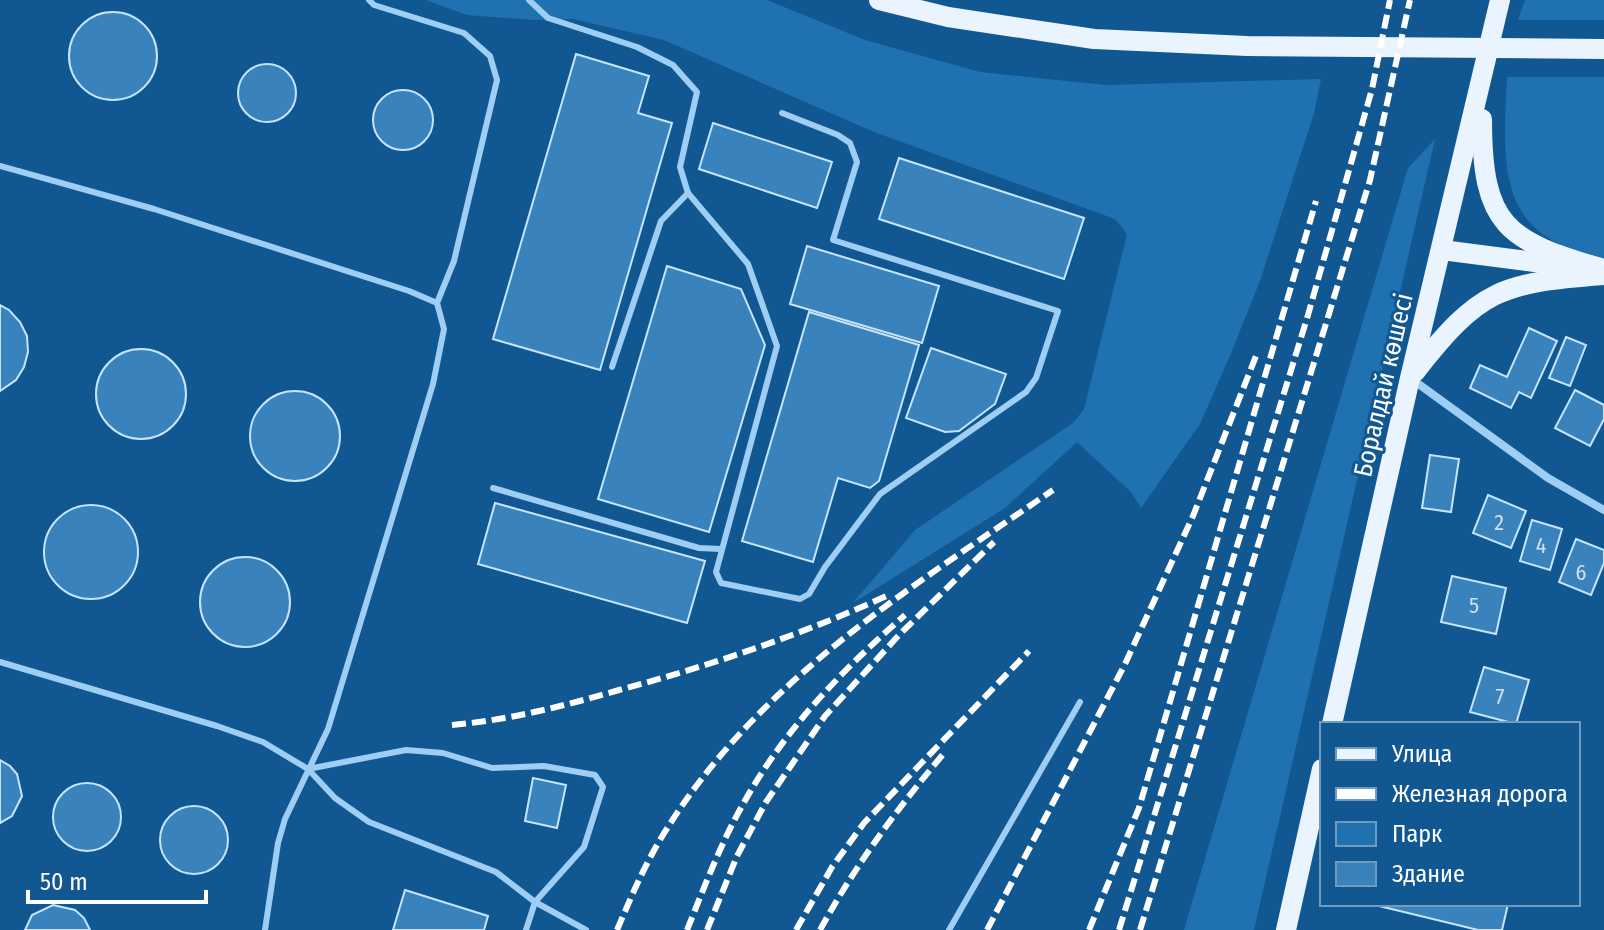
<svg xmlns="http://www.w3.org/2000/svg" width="1604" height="930" font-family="'Fira Sans Condensed',sans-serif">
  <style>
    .green { fill: #2071b0 }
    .building { fill: #3a82bb; stroke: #c6e5fd; stroke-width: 2 }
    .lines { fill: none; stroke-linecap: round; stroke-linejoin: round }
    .lane { stroke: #9ecef3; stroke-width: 6 }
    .street { stroke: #9ecef3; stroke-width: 8 }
    .primary { stroke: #eaf4ff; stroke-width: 20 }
    .rail { stroke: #fff; stroke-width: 6; stroke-dasharray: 14 6; stroke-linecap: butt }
    .labels { text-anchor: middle; stroke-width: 6; stroke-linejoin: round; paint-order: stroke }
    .number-label { font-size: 22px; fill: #cee0ee }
    .street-label { font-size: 26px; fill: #fff; stroke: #115892 }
  </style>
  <rect width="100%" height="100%" fill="#115892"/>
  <g class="green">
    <polygon points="426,0 767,0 865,40 980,72 1106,85 1321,79 1314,113 1260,281 1229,358 1200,424 1141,508 1131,492 1077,442 1005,508 853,603 915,530 1073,423 1084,409 1127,234 1115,219 874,132 664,40 573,19 535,20 467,15"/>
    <polygon points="1525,0 1604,0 1604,20 1518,20"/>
    <path d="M1507 77H1604V258C1495 238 1503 166 1507 77Z"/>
    <polygon points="1435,139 1254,930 1184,930 1408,168"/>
  </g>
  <g class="building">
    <circle cx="113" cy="56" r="44"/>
    <polygon points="576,54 649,76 638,113 672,123 600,370 493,339"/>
    <circle cx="267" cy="93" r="29"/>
    <circle cx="403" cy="120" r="30"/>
    <polygon points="713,123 832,162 817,208 699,169"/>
    <polygon points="899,158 1084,218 1064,279 879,219"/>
    <polygon points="807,246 939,286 922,343 790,304"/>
    <polygon points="667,266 741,289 765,345 709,532 598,499"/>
    <polygon points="0,305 9,310 20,322 27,336 28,352 24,367 16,380 0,391"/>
    <polygon points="809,312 919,345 879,481 870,488 838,478 813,562 742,541"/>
    <polygon points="1529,328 1557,341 1531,398 1519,392 1511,408 1470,388 1480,365 1507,377"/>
    <polygon points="1566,337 1586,345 1570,386 1549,378"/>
    <polygon points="931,348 1006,374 995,404 959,431 945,432 906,418"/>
    <circle cx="141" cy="394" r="45"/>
    <polygon points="1575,390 1604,405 1604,419 1590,446 1555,428"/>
    <circle cx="295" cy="436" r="45"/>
    <polygon points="1430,455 1459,459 1451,512 1422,508"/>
    <polygon points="1488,495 1526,511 1511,548 1473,533"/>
    <polygon points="495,503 705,561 687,623 478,564"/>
    <circle cx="91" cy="552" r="47"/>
    <polygon points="1532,520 1562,529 1550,570 1520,561"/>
    <polygon points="1576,539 1604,550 1604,563 1591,595 1559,582"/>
    <circle cx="245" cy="602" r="45"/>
    <polygon points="1452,576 1506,588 1496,634 1441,622"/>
    <polygon points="1484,667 1529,680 1516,724 1470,712"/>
    <polygon points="0,760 10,766 17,774 22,796 12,816 0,823"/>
    <polygon points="533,778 566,785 557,828 525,821"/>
    <circle cx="87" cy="817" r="34"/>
    <circle cx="194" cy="840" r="34"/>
    <polygon points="405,890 488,916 484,930 393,930"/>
    <polygon points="1371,904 1508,904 1502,930 1478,930"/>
    <polygon points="53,905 75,910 84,918 90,930 25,930 32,915"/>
  </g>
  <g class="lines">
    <g class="lane">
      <polyline points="369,0 374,5 464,33 490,56 497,80 454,261 437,303"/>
      <polyline points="529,0 548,18 637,47 673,65 697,92 680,167 688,193 748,264 777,346 716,572 721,583 800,599 809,594 825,567 880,494 1026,392 1036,378 1058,311 833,240 857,162 850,143 838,135 782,113"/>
      <polyline points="0,166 154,209 409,291 437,303 444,329 433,384 328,729 285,819 278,843 265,930"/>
      <polyline points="612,367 661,221 688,193"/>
      <polyline points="493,488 699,548 720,549"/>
      <polyline points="0,662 217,726 263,742 308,769 335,798 369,822 496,872 535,902 526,930"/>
      <polyline points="308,769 406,750 443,753 492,768 544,766 595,775 603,787 584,847 535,902 586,930"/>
      <polyline points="949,930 1080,702"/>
    </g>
    <polyline class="street" points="1413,380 1548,478 1604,510"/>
    <g class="primary">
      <polyline points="879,0 948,17 1094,39 1247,46 1604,49"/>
      <path d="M1482 119C1482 226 1506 241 1604 269"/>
      <polyline points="1442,250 1565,266"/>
      <path d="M1415 372C1480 289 1500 283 1604 275"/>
      <polyline points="1332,724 1410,378 1500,0"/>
      <polyline points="1286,930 1322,769"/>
    </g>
    <g class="rail">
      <path d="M452 725C509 720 564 706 619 690 713 665 803 634 891 594"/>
      <path d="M617 930C632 895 647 859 668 827 761 679 912 587 1053 490"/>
      <path d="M687 930C704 888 720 845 742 806 783 731 841 671 905 615"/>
      <polyline points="707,930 737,856 766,802 825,716 899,635 994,542"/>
      <polyline points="796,930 832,867 864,823 1029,651"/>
      <path d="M820 930C856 864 897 809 945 752"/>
      <polyline points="987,930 1125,664 1193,516 1258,351"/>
      <polyline points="1089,930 1139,808 1316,201"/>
      <polyline points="1119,930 1308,315 1372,89 1390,0"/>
      <polyline points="1140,930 1370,180 1410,0"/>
    </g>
  </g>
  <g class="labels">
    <g class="number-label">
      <text x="1499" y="530">2</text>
      <text x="1541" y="553">4</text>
      <text x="1581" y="580">6</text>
      <text x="1474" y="613">5</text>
      <text x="1500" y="704">7</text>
    </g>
    <g class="street-label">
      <text transform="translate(1383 385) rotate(-77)" y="9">Боралдай көшесі</text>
    </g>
  </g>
  <rect x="1320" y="722" width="260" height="184" fill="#115892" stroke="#709bbe" stroke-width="2"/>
  <rect x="1336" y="748" width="40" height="12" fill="#eaf4ff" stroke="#709bbe" stroke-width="2"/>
  <text x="1392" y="762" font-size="24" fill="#ffffff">Улица</text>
  <rect x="1336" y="788" width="40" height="12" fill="#ffffff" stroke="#709bbe" stroke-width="2"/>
  <text x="1392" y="802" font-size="24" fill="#ffffff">Железная дорога</text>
  <rect x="1336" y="822" width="40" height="24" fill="#2071b0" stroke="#709bbe" stroke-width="2"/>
  <text x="1392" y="842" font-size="24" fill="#ffffff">Парк</text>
  <rect x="1336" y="862" width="40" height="24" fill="#3a82bb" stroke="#709bbe" stroke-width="2"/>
  <text x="1392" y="882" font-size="24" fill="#ffffff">Здание</text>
  <path d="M28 890v12h178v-12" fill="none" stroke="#ffffff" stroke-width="4"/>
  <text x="40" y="890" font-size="24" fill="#ffffff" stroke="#115892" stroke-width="6" paint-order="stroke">50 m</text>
</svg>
